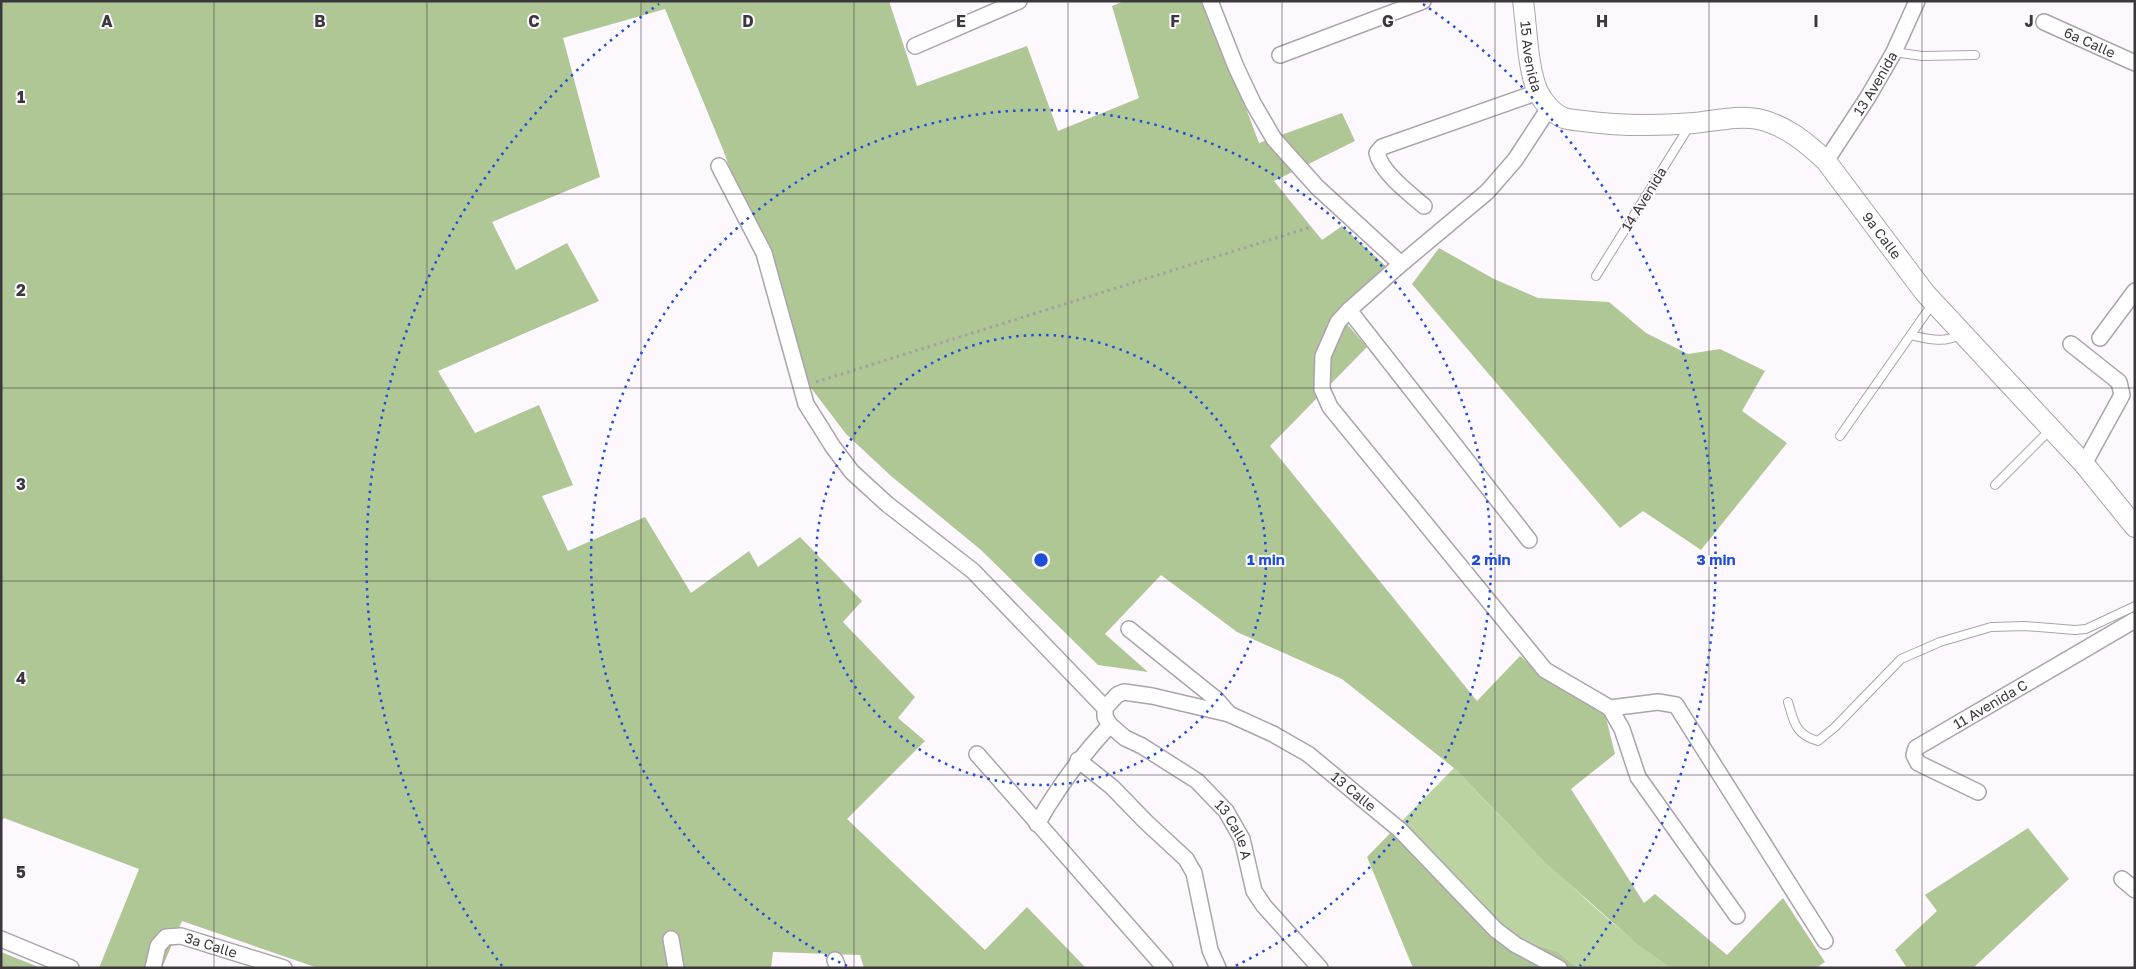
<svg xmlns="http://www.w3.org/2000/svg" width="2136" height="969" font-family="'Golos Text',sans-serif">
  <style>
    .green { fill: #bbd3a1 }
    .forest { fill: #afc795 }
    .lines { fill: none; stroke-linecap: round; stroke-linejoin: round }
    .lane-casing { stroke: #aca3ad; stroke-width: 10 }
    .street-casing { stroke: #aca3ad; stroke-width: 18 }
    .secondary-casing { stroke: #aca3ad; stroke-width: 22 }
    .path { stroke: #a49fa5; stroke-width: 3; stroke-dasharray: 2.5 4; stroke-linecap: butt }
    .lane { stroke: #fff; stroke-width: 8 }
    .street { stroke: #fff; stroke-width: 15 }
    .secondary { stroke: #fff; stroke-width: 20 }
    .grid { fill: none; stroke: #3b373c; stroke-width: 1; stroke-opacity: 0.55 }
    .ring { fill: none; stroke: #1d4ed8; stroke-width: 2.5; stroke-dasharray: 2.5 5 }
    .labels { text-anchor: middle; stroke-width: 4; stroke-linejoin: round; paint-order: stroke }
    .street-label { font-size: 14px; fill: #3b373c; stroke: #fdf7fe }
    .grid-label { font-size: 16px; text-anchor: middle; font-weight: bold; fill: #3b373c; stroke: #fdf7fe; stroke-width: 4; stroke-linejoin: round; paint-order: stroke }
    .centre { fill: #1d4ed8; stroke: #fdf7fe; stroke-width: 2.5 }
    .ring-label { font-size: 15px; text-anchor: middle; font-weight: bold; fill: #1d4ed8; stroke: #fdf7fe; stroke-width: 4; stroke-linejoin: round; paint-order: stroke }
  </style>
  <rect width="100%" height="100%" fill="#fdf7fe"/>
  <path class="green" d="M1454 768C1522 838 1590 911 1670 968H1578L1557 951 1511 937 1400 823Z"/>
  <g class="forest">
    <polygon points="1,1 889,1 917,86 1027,46 1058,131 1139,98 1112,6 1124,1 1206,1 1259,143 1342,113 1355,141 1274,181 1322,240 1342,226 1388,268 1338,314 1367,347 1270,446 1477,701 1520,656 1568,693 1605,714 1615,754 1571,789 1644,903 1655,894 1727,955 1783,898 1825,962 1816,968 1670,968 1636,943 1548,865 1454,768 1342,679 1237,632 1161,575 1105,634 1148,672 1098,665 981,550 891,476 846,434 805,380 724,152 665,9 563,38 600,177 492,222 516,270 567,243 599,301 438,371 475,433 539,405 573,485 542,496 568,551 645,517 691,593 749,551 758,567 800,537 862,601 843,622 915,697 898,718 925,741 847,819 985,950 1027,907 1086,968 864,968 860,955 773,952 771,968 318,968 182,921 162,968 99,968 139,869 4,818 1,822"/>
    <polygon points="1439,248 1494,279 1538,298 1609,302 1646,333 1688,354 1720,349 1765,371 1742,411 1787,443 1701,550 1643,511 1620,528 1412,284"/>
    <polygon points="1400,823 1511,937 1557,951 1578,968 1413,968 1367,857"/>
    <polygon points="2028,828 2069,879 1973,968 1907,968 1895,950 1937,911 1925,895"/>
    <polygon points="1,952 41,968 1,968"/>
  </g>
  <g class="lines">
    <defs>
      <g id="lane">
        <polyline points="1894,52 1922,56 1975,55"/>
        <polyline points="1596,276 1690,125"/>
        <path d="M1911 335C1928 339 1945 344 1961 334"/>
        <polyline points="1840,436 1933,303"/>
        <polyline points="1995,485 2050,430"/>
        <path d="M1788 702C1794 723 1796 735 1818 741L1835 727 1901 659 1940 642 1991 627 2025 626 2075 630 2086 629 2135 606"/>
      </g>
      <g id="street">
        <polyline points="1210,1 1236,67 1253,103 1274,139 1317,187 1401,264"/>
        <path id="s1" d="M2044 22 2135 63"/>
        <polyline points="915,46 1019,1"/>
        <polyline points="1280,55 1423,1"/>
        <polyline points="1549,108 1515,160 1487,192 1401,264 1349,310 1338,322 1323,356 1322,389 1330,407 1545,670 1610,708 1658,702 1676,705 1825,941"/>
        <path id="s2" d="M1826 161 1868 97 1894 52 1917 1"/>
        <polyline points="719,166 764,253 806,404 833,447 852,472 887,504 973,571 1105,708"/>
        <path d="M1424 206C1409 193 1381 172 1377 153L1382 147 1538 92"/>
        <polyline points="1349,310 1529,540"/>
        <polyline points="2100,338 2135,291"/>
        <polyline points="2071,344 2119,382 2122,395 2084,464"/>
        <polyline points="1129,629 1216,699 1229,714"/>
        <polyline points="1610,708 1622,729 1638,777 1737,916"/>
        <path id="s3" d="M1110 725 1125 738 1142 746 1197 781 1226 811 1242 839 1254 891 1264 906 1320 968"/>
        <polyline points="977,754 1165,968"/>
        <polyline points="1078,760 1112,787 1146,822 1186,859 1194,873 1210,950 1218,968"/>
        <path id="s4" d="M1978 792 1918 763 1914 755 1916 748 2135 620"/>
        <path id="s5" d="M1037 824C1058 787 1081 756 1110 725L1105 717V708L1117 695 1124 692 1152 696 1229 714 1273 734 1308 754 1400 830 1496 930 1516 945 1559 968"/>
        <polyline points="2122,879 2135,890"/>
        <polyline points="1,939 71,968"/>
        <polyline points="671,939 676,968"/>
        <polyline points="835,960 838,968"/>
        <path id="s6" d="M153 968 158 946 166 937 181 936 284 968"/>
      </g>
      <g id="secondary">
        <path id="s7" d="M1523 1C1527 28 1527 67 1538 92 1543 102 1553 114 1564 118 1570 120 1577 120 1583 121 1619 126 1658 126 1694 123 1715 121 1738 115 1758 119 1785 125 1806 142 1826 161L1925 293 2084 464 2135 527"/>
      </g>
    </defs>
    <use href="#lane" class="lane-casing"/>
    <use href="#street" class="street-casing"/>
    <use href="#secondary" class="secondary-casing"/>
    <polyline class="path" points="816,382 1311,227"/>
    <use href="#lane" class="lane"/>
    <use href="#street" class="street"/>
    <use href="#secondary" class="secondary"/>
  </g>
  <path class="grid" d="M214 1V968M427 1V968M641 1V968M854 1V968M1068 1V968M1282 1V968M1495 1V968M1709 1V968M1922 1V968M1 194H2135M1 388H2135M1 581H2135M1 775H2135"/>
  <g class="ring">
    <circle cx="1041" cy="560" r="225"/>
    <path d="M847 966A450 450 0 1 1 1235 966"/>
    <path d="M502 966A675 675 0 0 1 659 4M1423 4A675 675 0 0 1 1580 966"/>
  </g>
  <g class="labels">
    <g class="street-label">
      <text dy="5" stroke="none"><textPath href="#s1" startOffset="50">6a Calle</textPath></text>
      <text dy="5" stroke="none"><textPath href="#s7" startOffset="56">15 Avenida</textPath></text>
      <text dy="5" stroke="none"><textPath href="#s2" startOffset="92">13 Avenida</textPath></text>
      <text transform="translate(1644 199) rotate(-58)" y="5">14 Avenida</text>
      <text dy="5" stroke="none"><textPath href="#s7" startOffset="499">9a Calle</textPath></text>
      <text dy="5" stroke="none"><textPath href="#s4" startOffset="169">11 Avenida C</textPath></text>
      <text dy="5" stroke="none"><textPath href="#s5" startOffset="422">13 Calle</textPath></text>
      <text dy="5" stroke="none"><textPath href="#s3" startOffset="166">13 Calle A</textPath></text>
      <text dy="5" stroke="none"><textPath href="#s6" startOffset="81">3a Calle</textPath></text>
    </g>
  </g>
  <g class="grid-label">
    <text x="107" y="27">A</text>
    <text x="320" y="27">B</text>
    <text x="534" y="27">C</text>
    <text x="748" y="27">D</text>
    <text x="961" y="27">E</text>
    <text x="1175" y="27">F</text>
    <text x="1388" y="27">G</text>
    <text x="1602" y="27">H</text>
    <text x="1816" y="27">I</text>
    <text x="2029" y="27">J</text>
    <text x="21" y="103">1</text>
    <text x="21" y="296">2</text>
    <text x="21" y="490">3</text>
    <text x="21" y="684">4</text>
    <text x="21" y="878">5</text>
  </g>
  <circle cx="1041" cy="560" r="8" class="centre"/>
  <g class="ring-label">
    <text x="1266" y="565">1 min</text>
    <text x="1491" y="565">2 min</text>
    <text x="1716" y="565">3 min</text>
  </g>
  <rect width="2136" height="969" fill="none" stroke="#3b373c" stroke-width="5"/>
</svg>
